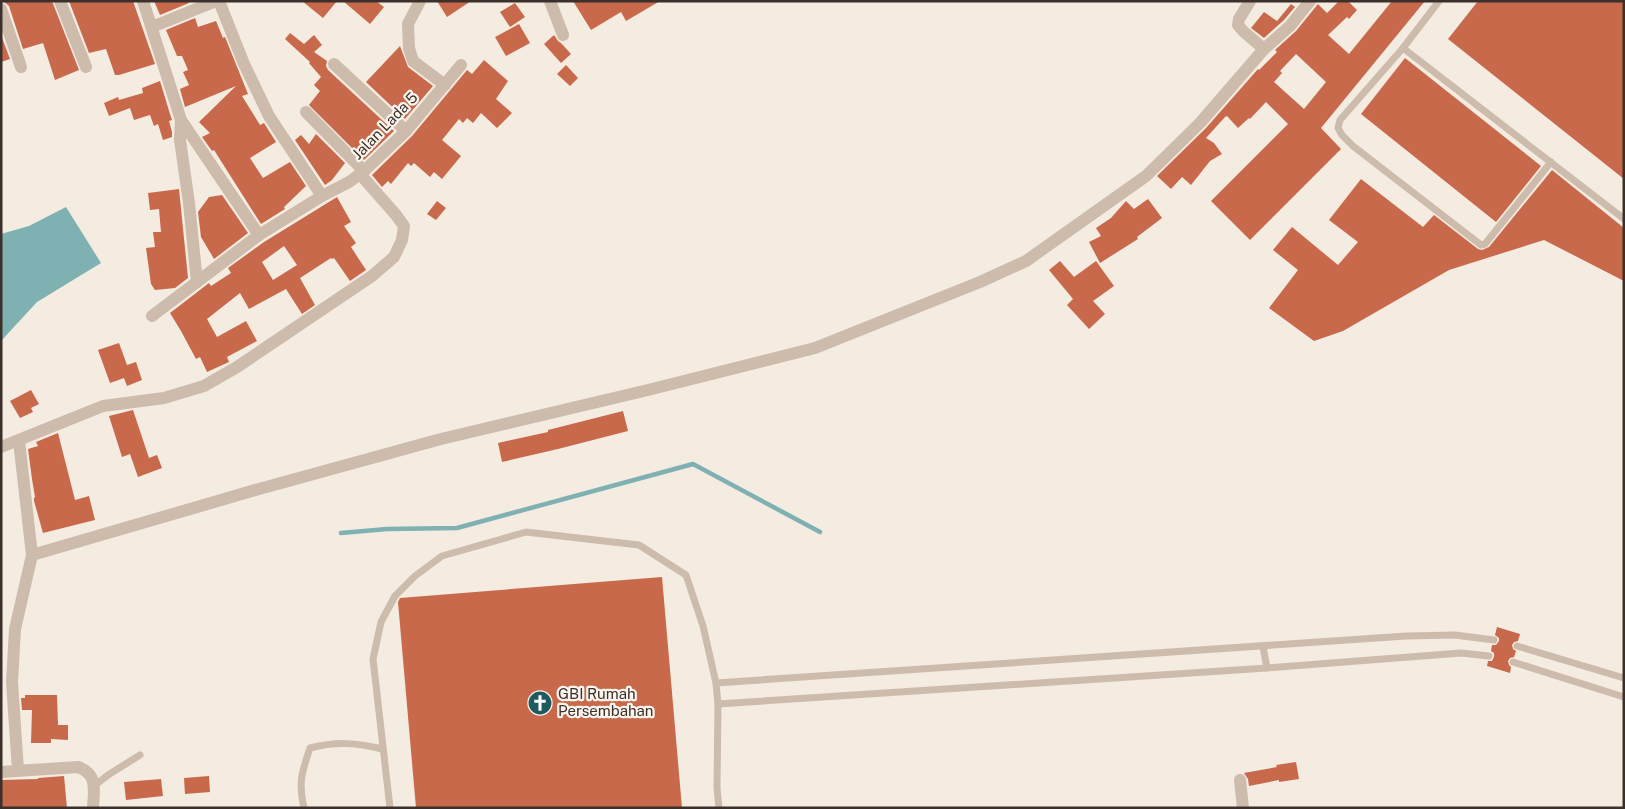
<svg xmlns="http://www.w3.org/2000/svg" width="1625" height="809" font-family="'Public Sans',sans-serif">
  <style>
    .water { fill: #7fb0b2 }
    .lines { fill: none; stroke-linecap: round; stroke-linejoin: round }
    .stream { stroke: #7fb0b2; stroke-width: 4.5 }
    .building { fill: #c8694b; fill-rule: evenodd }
    .lane { stroke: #cdbbac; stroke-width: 7 }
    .street { stroke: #cdbbac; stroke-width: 12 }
    .labels { text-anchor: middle; stroke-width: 4.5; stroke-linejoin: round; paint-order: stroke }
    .street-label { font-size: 15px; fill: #3b302b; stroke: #fbf5ee }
    .poi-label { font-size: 15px; fill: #3b302b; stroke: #fbf5ee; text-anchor: start }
  </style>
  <rect width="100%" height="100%" fill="#f4ebe1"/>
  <polygon class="water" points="66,207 101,263 37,302 1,341 1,234 29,226"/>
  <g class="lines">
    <polyline class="stream" points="341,533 387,529 457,528 693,464 820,532"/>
  </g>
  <g class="building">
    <polygon points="3,1 52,1 79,70 55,80 43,43 23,49 9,6"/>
    <polygon points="69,1 133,1 155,64 119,75 115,75 106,49 89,53"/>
    <polygon points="154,1 188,1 189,3 160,15"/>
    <polygon points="302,1 337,1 323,18"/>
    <polygon points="343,1 376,1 384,7 370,24"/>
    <polygon points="437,1 471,1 447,17"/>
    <polygon points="573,1 660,1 626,21 621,12 591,30"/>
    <path d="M1339 1H1348L1357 10 1349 19 1347 17 1328 35 1349 54 1392 1H1425L1321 128 1341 149 1250 240 1211 201 1288 124 1266 102 1250 119 1249 118 1238 128 1227 116 1225 117 1206 138 1214 143 1222 154 1210 161 1191 185 1182 177 1171 189 1157 176 1206 128 1258 69 1259 70 1277 52 1275 50 1296 31 1318 4 1327 13ZM1296 54 1326 82 1304 109 1274 82 1282 73 1280 71Z"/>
    <polygon points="1478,1 1624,1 1624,179 1448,39"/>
    <polygon points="515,3 525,17 510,27 500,12"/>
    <polygon points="1291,4 1295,7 1284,20 1264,38 1251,28 1264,12 1277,21"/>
    <polygon points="195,18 198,27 216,21 223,38 225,37 248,94 242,96 260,125 264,123 276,142 250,158 263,178 290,162 306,186 284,207 285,209 261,224 214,150 212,151 202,137 210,133 199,122 236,86 185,107 180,89 189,85 183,72 188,70 182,56 177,56 166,30"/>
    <polygon points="519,24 530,43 506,56 495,37"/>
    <polygon points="290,33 304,44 314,35 322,45 314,52 327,61 326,66 328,70 394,131 364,160 309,105 320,91 314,85 321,77 309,63 310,62 285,39"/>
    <polygon points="1,35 10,59 1,62"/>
    <polygon points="554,35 558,41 561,43 571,54 561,63 544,44"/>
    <polygon points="400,46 408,67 433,86 405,119 366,82"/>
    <polygon points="1405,58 1541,166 1496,222 1361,114"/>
    <polygon points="484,60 508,81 496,99 512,113 497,128 481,113 473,123 467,118 463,123 459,119 442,140 461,156 442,179 434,172 430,177 414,163 411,166 408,163 391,184 388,181 382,187 372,175 412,136 467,70 472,74"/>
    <polygon points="566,65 578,78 570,86 557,74"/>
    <polygon points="160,81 170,114 172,120 169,121 172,132 172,137 163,140 158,124 154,126 150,115 134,120 130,108 109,116 104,103 118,97 119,100 143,93 142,88"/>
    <polygon points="316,134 345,163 332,180 325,185 295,140 301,135 309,144"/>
    <polygon points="1552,170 1624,228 1624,281 1544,240 1449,270 1343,331 1314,341 1269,308 1298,270 1273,250 1292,227 1338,265 1358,242 1329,220 1361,179 1423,227 1434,215 1478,249 1482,250 1489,247"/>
    <polygon points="179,189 188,278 175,288 155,290 151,284 146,248 155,247 153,232 161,232 159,209 150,210 148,193"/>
    <polygon points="222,195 248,233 214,259 201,237 198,212 209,197"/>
    <path d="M337 197 351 222 344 226 356 243 351 247 366 270 350 281 334 258 332 259 331 258 300 278 315 305 302 314 286 289 249 309 240 293 207 319 217 337 246 321 257 341 227 357 229 362 207 372 200 357 196 359 181 331 170 313 209 283 211 286 231 273 228 268 264 242ZM284 246 297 265 273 280 262 262Z"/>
    <polygon points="1148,199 1162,218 1137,237 1138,239 1100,263 1089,242 1101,236 1096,228 1111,218 1126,201 1134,209"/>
    <polygon points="437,201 446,208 436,220 427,214"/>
    <polygon points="1060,261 1074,277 1096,261 1114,286 1093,301 1105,314 1089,329 1067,305 1073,299 1049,270"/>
    <polygon points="119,343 127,365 136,362 142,380 127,386 124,378 110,383 98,350"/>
    <polygon points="31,390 39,404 31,408 33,412 20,418 10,401"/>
    <polygon points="133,410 149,458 157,455 162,468 138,477 130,454 122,457 109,416"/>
    <polygon points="623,411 628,431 558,449 502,462 498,443 548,432 548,430"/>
    <polygon points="58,433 75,500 89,496 95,520 43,533 34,501 34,498 35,497 32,479 28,449 38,446 36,442"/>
    <polygon points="662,577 682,808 416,808 398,602 400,598"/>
    <polygon points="1497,627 1520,634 1518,641 1514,642 1512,645 1513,649 1516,651 1514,657 1510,658 1508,661 1509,665 1511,667 1510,673 1487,666 1488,661 1492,661 1494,657 1494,653 1491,651 1492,645 1496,645 1499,641 1499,638 1495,635"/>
    <polygon points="25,695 57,695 58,725 68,725 68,740 51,739 51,743 31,743 32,710 22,710 21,698 25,698"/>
    <polygon points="1296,762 1299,779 1279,782 1279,780 1249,786 1248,779 1244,773 1277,767 1276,765"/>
    <polygon points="64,776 67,808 1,808 1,780 38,779 38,778"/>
    <polygon points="209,776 210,792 185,794 184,778"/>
    <polygon points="161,779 163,796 126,800 124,782"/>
  </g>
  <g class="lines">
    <g class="lane">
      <polyline points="1439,1 1403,48 1624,219"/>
      <polyline points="1403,48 1340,120 1338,128 1342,135 1353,146 1481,245 1485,244 1551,162"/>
      <polyline points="1517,646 1624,678"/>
      <polyline points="1263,647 1267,668"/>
      <polyline points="1513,662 1624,697"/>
      <polyline points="716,683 1406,636 1455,635 1494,640"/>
      <polyline points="718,704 1267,668 1461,653 1489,656"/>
      <polyline points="94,786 108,775 140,755"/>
      <path d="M304 808C298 781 302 772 310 748 338 741 356 743 383 749"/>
      <polyline points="390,808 373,659 381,622 395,596 415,576 442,556 526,532 639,545 686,575 703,626 716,683 718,704 717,788 719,808"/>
    </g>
    <g class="street">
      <polyline points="60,1 86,67"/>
      <polyline points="143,1 181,120 259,235"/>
      <polyline points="219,1 244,64 269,116 322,196"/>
      <polyline points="420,1 408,24 409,48 413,61 445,85"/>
      <polyline points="550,1 563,35"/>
      <polyline points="1250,1 1239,19 1238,25 1243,31 1264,49"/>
      <polyline points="1,9 21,67"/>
      <polyline points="152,27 216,1"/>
      <polyline points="334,64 406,131"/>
      <polyline points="306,112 364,171"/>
      <polyline points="181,120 180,140 189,203 197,282"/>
      <polyline points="152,316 259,235 322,196 349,182 364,171 406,131 461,65"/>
      <polyline points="1,447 103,406 164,398 204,386 237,367 372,276 394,257 402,240 404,226 396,215 360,174"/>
      <polyline points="32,555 259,489 441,439 648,390 815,348 980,282 1026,261 1146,176 1200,123 1264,49 1290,26 1310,1"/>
      <polyline points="18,770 12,682 15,629 32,555 19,441"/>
      <path d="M1 772 78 767C98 774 94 790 93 808"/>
      <polyline points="1240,780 1243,808"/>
    </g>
  </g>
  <defs>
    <symbol id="church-disc" viewBox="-11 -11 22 22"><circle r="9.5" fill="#1f5a5e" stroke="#fbf5ee"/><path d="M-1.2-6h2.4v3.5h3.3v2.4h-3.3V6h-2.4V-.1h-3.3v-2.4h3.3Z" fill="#fff"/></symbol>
  </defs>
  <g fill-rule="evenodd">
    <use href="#church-disc" x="526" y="689" width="28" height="28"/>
  </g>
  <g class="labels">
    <g class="street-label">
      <text transform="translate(385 126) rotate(-46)" y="5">Jalan Lada 5</text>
    </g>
    <g class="poi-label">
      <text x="558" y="699">GBI Rumah<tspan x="558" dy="17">Persembahan</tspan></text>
    </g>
  </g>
  <rect width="1625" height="809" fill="none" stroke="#3b302b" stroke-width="5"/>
</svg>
